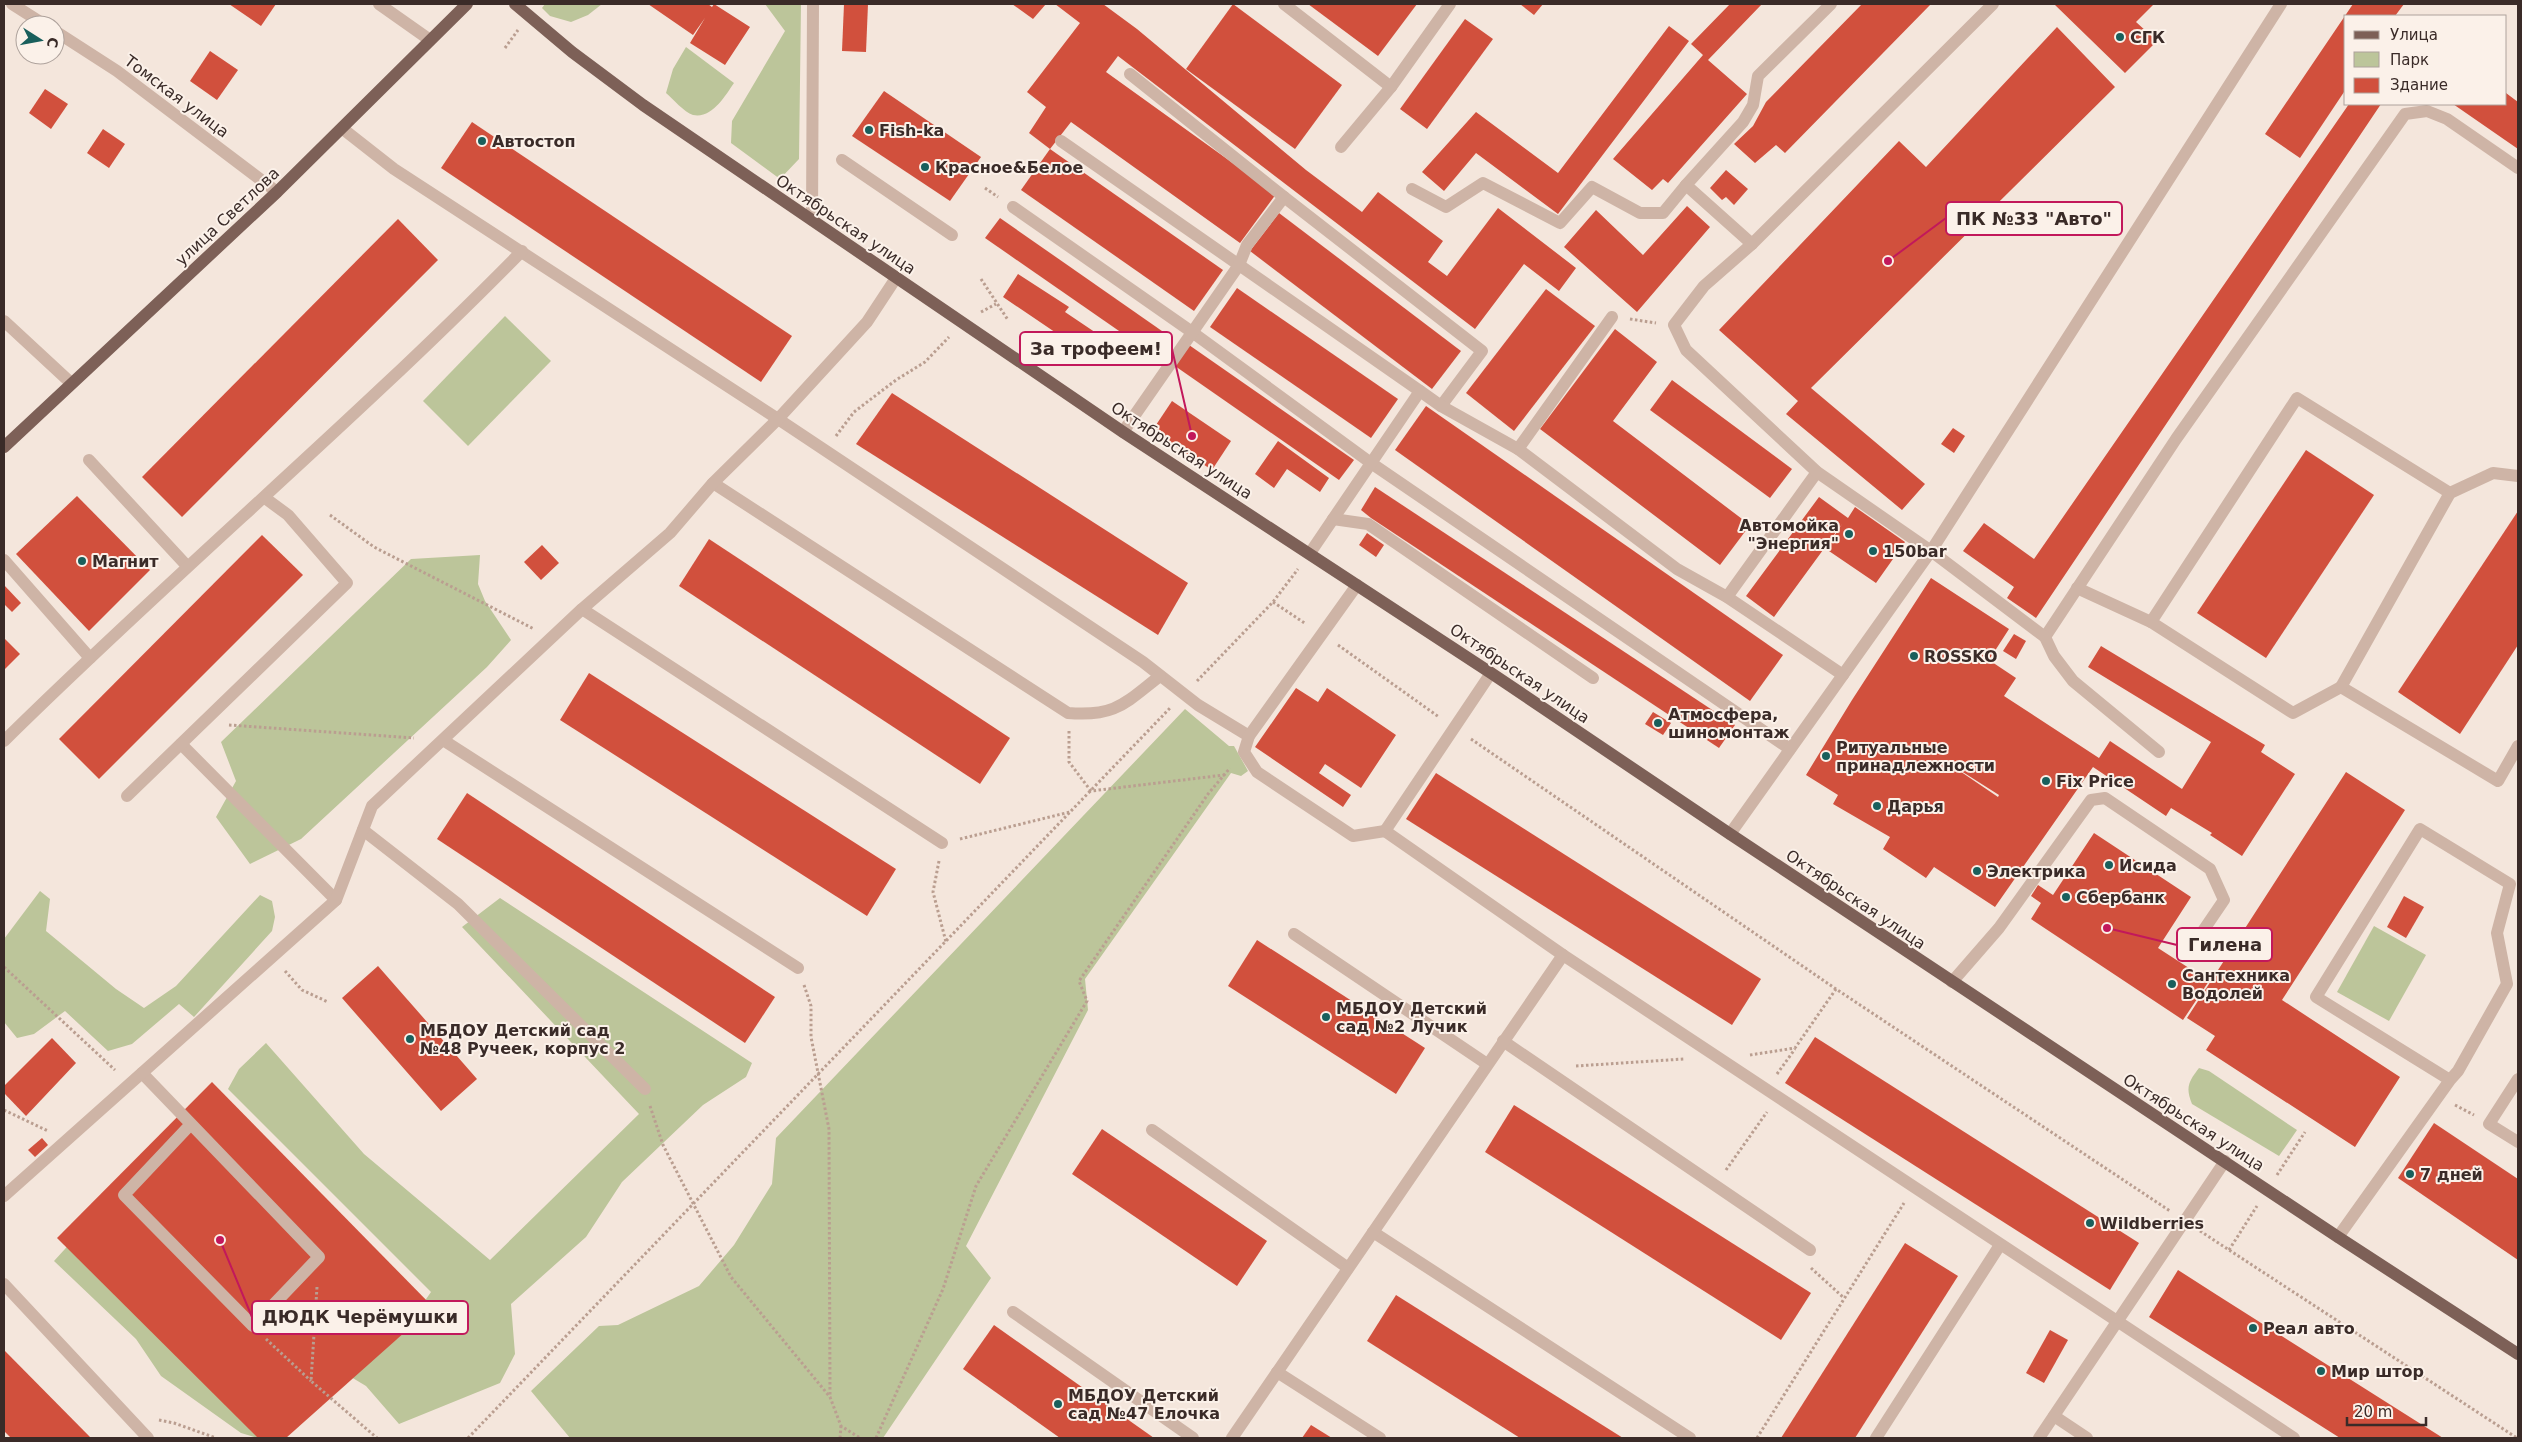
<svg xmlns="http://www.w3.org/2000/svg" width="2522" height="1442" font-family="'DejaVu Sans',sans-serif">
  <style>
    .green { fill: #bcc59a }
    .building { fill: #d1503d; fill-rule: evenodd }
    .lines { fill: none; stroke-linecap: round; stroke-linejoin: round }
    .path { stroke: #ba9e90; stroke-width: 3; stroke-dasharray: 2.5 2.5; stroke-linecap: butt }
    .minor { stroke: #ceb4a6; stroke-width: 12 }
    .major { stroke: #7d6057; stroke-width: 12 }
    .poi-dot { fill: #195f5c; stroke: #fbf1e9; stroke-width: 2 }
    .labels { text-anchor: middle; stroke-width: 4; stroke-linejoin: round; paint-order: stroke }
    .poi-label { font-size: 16px; font-weight: bold; fill: #3a2b28; stroke: #fbf1e9; text-anchor: start }
    .street-label { font-size: 16px; fill: #3a2b28; stroke: #fbf1e9 }
    .leader { fill: none; stroke: #c2185b; stroke-width: 2 }
    .callout-dot { fill: #c2185b; stroke: #fbf1e9; stroke-width: 2 }
    .callout { fill: #fbf1e9; stroke: #c2185b; stroke-width: 2 }
    .callout-label { font-size: 18px; text-anchor: middle; font-weight: bold; fill: #3a2b28 }
  </style>
  <rect width="100%" height="100%" fill="#f4e6dc"/>
  <g class="green">
    <polygon points="545,4 602,4 588,15 571,22 550,16 542,8"/>
    <polygon points="765,4 801,4 799,159 780,179 731,143 732,121 785,31"/>
    <path d="M686 47 734 83C725 96 712 119 693 115 684 112 673 99 666 93L673 69Z"/>
    <polygon points="505,316 551,361 468,446 423,401"/>
    <polygon points="480,555 478,584 485,601 511,640 487,667 301,839 250,864 216,817 236,781 221,742 411,559"/>
    <polygon points="1185,709 1229,746 1234,746 1248,771 1241,776 1231,773 1085,979 1088,1010 966,1246 991,1278 883,1438 570,1438 531,1391 599,1326 618,1325 699,1286 734,1245 772,1184 776,1138"/>
    <polygon points="40,891 50,899 46,931 116,989 144,1008 176,986 260,895 272,901 275,917 272,931 194,1017 179,1004 132,1044 108,1051 65,1011 34,1034 17,1038 4,1022 4,939"/>
    <polygon points="500,898 752,1063 746,1077 703,1105 622,1182 586,1237 511,1304 515,1354 500,1383 399,1424 366,1386 346,1374 275,1438 258,1438 241,1433 161,1376 136,1339 54,1261 75,1238 417,1312 431,1292 228,1089 239,1069 266,1043 364,1154 490,1260 639,1114 462,927"/>
    <polygon points="2374,926 2426,955 2389,1021 2337,992"/>
    <path d="M2199 1068 2209 1071 2297 1130 2279 1156 2192 1104C2185 1087 2189 1081 2199 1068Z"/>
  </g>
  <g class="building">
    <polygon points="229,4 276,4 261,26"/>
    <polygon points="648,4 708,4 712,7 714,4 750,27 725,65 690,43 705,18 693,35"/>
    <polygon points="844,4 868,4 866,52 842,51"/>
    <polygon points="1012,4 1046,4 1033,19"/>
    <polygon points="1055,4 1103,4 1137,29 1306,170 1362,212 1378,192 1443,241 1428,262 1447,276 1498,208 1576,268 1559,291 1524,264 1475,329 1118,56 1106,72 1276,194 1240,243 1071,122 1050,149 1029,133 1046,107 1027,92 1080,23"/>
    <polygon points="1233,4 1342,85 1295,149 1186,69"/>
    <polygon points="1308,4 1417,4 1378,56"/>
    <polygon points="1520,4 1543,4 1534,15"/>
    <polygon points="1730,4 1762,4 1708,60 1747,94 1668,183 1663,179 1652,190 1613,159 1703,55 1691,44"/>
    <polygon points="1862,4 1931,4 1785,153 1776,145 1755,163 1734,144 1753,126 1766,102"/>
    <polygon points="2054,4 2154,4 2136,22 2157,41 2125,73"/>
    <polygon points="2353,4 2404,4 2395,16 2346,16 2346,89 2300,158 2265,134"/>
    <polygon points="1465,19 1493,39 1427,129 1400,109"/>
    <polygon points="1669,26 1689,41 1558,214 1476,153 1444,191 1422,172 1476,112 1558,173"/>
    <polygon points="2057,27 2115,87 1811,388 1925,484 1902,510 1786,414 1798,401 1719,330 1899,141 1926,167"/>
    <polygon points="210,51 238,70 217,100 190,81"/>
    <polygon points="45,89 68,104 51,129 29,113"/>
    <polygon points="884,91 981,157 950,201 852,136"/>
    <polygon points="2506,93 2518,102 2518,149 2453,104 2506,104"/>
    <polygon points="2349,104 2381,104 2036,618 2007,598 2014,587 1963,551 1984,523 2034,559"/>
    <polygon points="472,122 792,336 761,382 441,168"/>
    <polygon points="103,129 125,144 109,168 87,153"/>
    <polygon points="1050,149 1223,270 1194,311 1021,190"/>
    <polygon points="1726,170 1748,189 1734,205 1726,197 1722,200 1710,188"/>
    <polygon points="1687,206 1710,227 1637,312 1564,247 1596,210 1643,255"/>
    <polygon points="1279,213 1461,351 1432,389 1250,251"/>
    <polygon points="1000,218 1172,338 1158,358 985,238"/>
    <polygon points="398,219 438,260 182,517 142,477"/>
    <polygon points="1018,274 1069,307 1065,312 1114,345 1102,364 1003,297"/>
    <polygon points="1237,288 1398,399 1371,438 1210,327"/>
    <polygon points="1546,289 1595,326 1514,431 1466,393"/>
    <polygon points="1615,329 1657,362 1613,421 1750,525 1720,565 1540,429"/>
    <polygon points="1189,345 1354,460 1339,480 1175,366"/>
    <polygon points="1672,380 1792,469 1770,498 1650,410"/>
    <polygon points="892,393 1188,583 1158,635 856,444"/>
    <polygon points="1172,401 1231,441 1212,470 1152,431"/>
    <polygon points="1426,406 1783,655 1750,701 1395,450"/>
    <polygon points="1953,428 1965,436 1954,453 1941,444"/>
    <polygon points="1278,441 1329,478 1320,492 1287,469 1274,488 1255,474"/>
    <polygon points="2306,450 2374,495 2266,658 2197,613"/>
    <polygon points="1375,487 1735,725 1719,748 1371,518 1361,510"/>
    <polygon points="77,496 150,570 89,631 16,554"/>
    <polygon points="1819,497 1848,518 1855,507 1905,542 1876,583 1826,549 1842,524 1774,617 1746,596"/>
    <polygon points="2518,511 2518,645 2460,734 2398,692"/>
    <polygon points="1367,533 1384,545 1376,557 1359,545"/>
    <polygon points="262,535 303,575 99,779 59,739"/>
    <polygon points="709,539 1010,738 980,784 679,586"/>
    <polygon points="542,545 559,563 541,580 524,562"/>
    <path d="M1931 578 2009 629 1989 660 2016 678 2004 696 2099 758 2110 741 2182 789 2211 742 2088 667 2101 646 2265 745 2261 752 2295 774 2242 856 2210 835 2212 833 2171 808 2166 816 2093 767 1995 907 1934 867 1926 878 1883 849 1890 837 1833 804 1838 795 1806 775 1852 700ZM1945 761 1958 769 1999 795 1998 797Z"/>
    <polygon points="4,585 21,603 12,612 4,604"/>
    <polygon points="2014,634 2026,641 2016,659 2003,651"/>
    <polygon points="4,638 20,654 4,670"/>
    <polygon points="589,673 896,869 867,916 560,720"/>
    <polygon points="1296,688 1318,702 1327,688 1396,735 1361,788 1325,764 1319,773 1351,795 1343,807 1255,747"/>
    <polygon points="1653,712 1671,723 1663,735 1645,724"/>
    <polygon points="2346,772 2405,810 2282,1000 2400,1077 2355,1147 2206,1050 2215,1036 2187,1018"/>
    <polygon points="1436,773 1761,979 1732,1025 1406,819"/>
    <polygon points="467,793 775,997 745,1043 437,839"/>
    <polygon points="2094,833 2191,897 2158,948 2209,981 2183,1020 2031,919 2041,903 2031,896 2038,885 2053,895"/>
    <polygon points="2404,896 2424,907 2406,938 2387,927"/>
    <polygon points="1257,940 1425,1048 1396,1094 1228,986"/>
    <polygon points="378,966 477,1079 441,1111 342,998"/>
    <polygon points="1815,1037 2139,1243 2110,1290 1785,1083"/>
    <polygon points="52,1038 76,1063 26,1116 4,1093 4,1086"/>
    <polygon points="212,1082 433,1307 286,1438 258,1438 57,1238"/>
    <polygon points="1514,1105 1811,1293 1781,1340 1485,1152"/>
    <polygon points="2434,1123 2518,1179 2518,1260 2398,1178"/>
    <polygon points="1102,1129 1267,1241 1237,1286 1072,1174"/>
    <polygon points="42,1138 48,1145 35,1157 28,1150"/>
    <polygon points="1905,1243 1958,1276 1855,1438 1781,1438"/>
    <polygon points="2178,1270 2217,1295 2443,1438 2340,1438 2149,1317"/>
    <polygon points="1396,1295 1623,1438 1520,1438 1367,1341"/>
    <polygon points="994,1325 1154,1438 1060,1438 963,1369"/>
    <polygon points="2050,1330 2068,1340 2044,1383 2026,1373"/>
    <polygon points="4,1350 91,1438 11,1438 4,1431"/>
    <polygon points="1311,1425 1332,1438 1302,1438"/>
  </g>
  <g class="lines">
    <g class="path">
      <polyline points="505,48 518,30"/>
      <polyline points="985,188 998,197"/>
      <polyline points="981,279 1008,320"/>
      <polyline points="981,312 996,304"/>
      <polyline points="1630,319 1656,323"/>
      <polyline points="836,436 854,412 896,380 925,362 949,337"/>
      <polyline points="330,515 374,547 534,629"/>
      <polyline points="1273,602 1306,624"/>
      <polyline points="1338,645 1439,717"/>
      <polyline points="1197,681 1273,602 1298,569"/>
      <polyline points="229,725 414,738"/>
      <polyline points="1069,731 1069,762 1091,791 1224,775"/>
      <polyline points="1471,739 1836,989 2170,1211"/>
      <polyline points="960,839 1070,812"/>
      <polyline points="939,861 933,892 946,942"/>
      <polyline points="4,967 115,1070"/>
      <polyline points="285,971 302,990 328,1002"/>
      <polyline points="804,985 811,1006 811,1037 829,1129 830,1397"/>
      <polyline points="1750,1055 1795,1048 1836,989"/>
      <polyline points="1576,1066 1684,1059"/>
      <polyline points="1777,1074 1795,1049"/>
      <polyline points="2455,1105 2474,1115"/>
      <polyline points="650,1106 663,1145 731,1277 830,1397 841,1426 860,1438"/>
      <polyline points="4,1110 48,1131"/>
      <polyline points="1726,1170 1767,1112"/>
      <polyline points="2277,1175 2305,1132"/>
      <polyline points="2200,1231 2517,1438"/>
      <polyline points="2229,1250 2257,1206"/>
      <polyline points="1811,1268 1844,1298"/>
      <polyline points="317,1287 311,1381 377,1438"/>
      <polyline points="266,1339 311,1381"/>
      <polyline points="159,1420 174,1423 216,1438"/>
      <polyline points="468,1438 1171,707"/>
      <polyline points="840,1438 841,1426"/>
      <polyline points="876,1438 943,1289 976,1186 1087,1001 1079,981 1208,794 1230,768"/>
      <polyline points="1757,1438 1904,1203"/>
    </g>
    <g class="minor">
      <polyline points="12,4 45,25"/>
      <polyline points="379,4 430,40"/>
      <polyline points="1284,4 1391,87 1450,4"/>
      <polyline points="55,31 117,71 277,192"/>
      <polyline points="1130,74 1284,197"/>
      <polyline points="343,129 394,169 778,419 1143,662 1198,705 1249,736"/>
      <polyline points="1061,141 1420,391"/>
      <polyline points="1341,147 1391,87"/>
      <polyline points="842,160 952,235"/>
      <polyline points="1412,189 1446,207 1483,183 1560,223 1592,187 1640,213 1663,213 1686,185"/>
      <polyline points="1013,207 1192,332 1371,463 1790,749"/>
      <polyline points="812,220 813,4"/>
      <polyline points="1752,244 1686,185 1743,122 1753,105 1758,76 1831,4"/>
      <polyline points="4,321 71,383"/>
      <polyline points="1123,432 1239,265 1247,245 1284,197 1482,351 1441,406"/>
      <polyline points="1518,449 1612,317"/>
      <polyline points="89,460 187,566"/>
      <polyline points="2518,476 2493,473 2450,493 2341,687 2498,781 2518,746"/>
      <path d="M713 483 1068 713C1116 717 1125 703 1160 676"/>
      <polyline points="1333,519 1368,524 1593,678"/>
      <polyline points="1310,553 1420,391 1441,406 1518,449 1677,569 1727,597 1843,675"/>
      <polyline points="4,560 90,658"/>
      <polyline points="1357,585 1249,736 1244,752 1257,772 1353,836 1385,831"/>
      <polyline points="2077,588 2151,622"/>
      <polyline points="1727,597 1817,472"/>
      <polyline points="582,609 942,843"/>
      <polyline points="2045,637 2176,439 2405,114 2427,111 2447,119 2518,168"/>
      <polyline points="1491,673 1385,831 1563,955 2294,1438"/>
      <polyline points="2341,687 2293,713 2151,622 2297,398 2450,493"/>
      <polyline points="443,740 798,968"/>
      <path d="M4 741C173 574 355 421 522 251"/>
      <polyline points="181,744 336,900"/>
      <polyline points="2159,752 2073,681 2054,656 2045,637 1931,551 2281,4"/>
      <polyline points="127,796 347,583 288,515 265,498"/>
      <polyline points="363,830 458,904 645,1089"/>
      <polyline points="1730,834 1931,551 1817,472 1686,350 1674,325 1704,286 1752,244 1993,4"/>
      <polyline points="1294,934 1487,1064"/>
      <polyline points="1952,982 1999,928 2091,800 2105,798 2210,869 2224,900 2190,950"/>
      <polyline points="1503,1041 1810,1250"/>
      <polyline points="142,1073 319,1257 253,1326 124,1195 191,1124"/>
      <polyline points="2518,1079 2489,1124 2518,1142"/>
      <polyline points="1152,1130 1348,1268"/>
      <polyline points="4,1196 336,900 372,806 582,609 670,533 713,483 778,419 867,322 896,278"/>
      <polyline points="1373,1232 1690,1438"/>
      <polyline points="2338,1237 2450,1080 2316,997 2420,829 2510,884 2497,933 2507,984 2458,1071 2450,1080"/>
      <polyline points="4,1284 148,1438"/>
      <polyline points="1013,1312 1193,1438"/>
      <polyline points="1277,1372 1380,1438"/>
      <polyline points="2054,1416 2087,1438"/>
      <polyline points="1232,1438 1563,955"/>
      <polyline points="1876,1438 2000,1245"/>
      <polyline points="2039,1438 2225,1161"/>
    </g>
    <g class="major">
      <polyline points="515,4 572,52 643,105 1123,432 1491,673 1730,834 2338,1237 2518,1354"/>
      <polyline points="4,447 277,192 467,4"/>
    </g>
  </g>
  <g class="poi-dot">
    <circle cx="2120" cy="37" r="5"/>
    <circle cx="869" cy="130" r="5"/>
    <circle cx="482" cy="141" r="5"/>
    <circle cx="925" cy="167" r="5"/>
    <circle cx="1849" cy="534" r="5"/>
    <circle cx="1873" cy="551" r="5"/>
    <circle cx="82" cy="561" r="5"/>
    <circle cx="1914" cy="656" r="5"/>
    <circle cx="1658" cy="723" r="5"/>
    <circle cx="1826" cy="756" r="5"/>
    <circle cx="2046" cy="781" r="5"/>
    <circle cx="1877" cy="806" r="5"/>
    <circle cx="2109" cy="865" r="5"/>
    <circle cx="1977" cy="871" r="5"/>
    <circle cx="2066" cy="897" r="5"/>
    <circle cx="2172" cy="984" r="5"/>
    <circle cx="1326" cy="1017" r="5"/>
    <circle cx="410" cy="1039" r="5"/>
    <circle cx="2410" cy="1174" r="5"/>
    <circle cx="2090" cy="1223" r="5"/>
    <circle cx="2253" cy="1328" r="5"/>
    <circle cx="2321" cy="1371" r="5"/>
    <circle cx="1058" cy="1404" r="5"/>
  </g>
  <g class="labels">
    <g class="poi-label">
      <text x="2130" y="43">СГК</text>
      <text x="879" y="136">Fish-ka</text>
      <text x="492" y="147">Автостоп</text>
      <text x="935" y="173">Красное&amp;Белое</text>
      <text x="1839" y="531" text-anchor="end">Автомойка<tspan x="1839" dy="18">"Энергия"</tspan></text>
      <text x="1883" y="557">150bar</text>
      <text x="92" y="567">Магнит</text>
      <text x="1924" y="662">ROSSKO</text>
      <text x="1668" y="720">Атмосфера,<tspan x="1668" dy="18">шиномонтаж</tspan></text>
      <text x="1836" y="753">Ритуальные<tspan x="1836" dy="18">принадлежности</tspan></text>
      <text x="2056" y="787">Fix Price</text>
      <text x="1887" y="812">Дарья</text>
      <text x="2119" y="871">Исида</text>
      <text x="1987" y="877">Электрика</text>
      <text x="2076" y="903">Сбербанк</text>
      <text x="2182" y="981">Сантехника<tspan x="2182" dy="18">Водолей</tspan></text>
      <text x="1336" y="1014">МБДОУ Детский<tspan x="1336" dy="18">сад №2 Лучик</tspan></text>
      <text x="420" y="1036">МБДОУ Детский сад<tspan x="420" dy="18">№48 Ручеек, корпус 2</tspan></text>
      <text x="2420" y="1180">7 дней</text>
      <text x="2100" y="1229">Wildberries</text>
      <text x="2263" y="1334">Реал авто</text>
      <text x="2331" y="1377">Мир штор</text>
      <text x="1068" y="1401">МБДОУ Детский<tspan x="1068" dy="18">сад №47 Елочка</tspan></text>
    </g>
    <g class="street-label">
      <text transform="translate(177 96) rotate(37)" y="6">Томская улица</text>
      <text transform="translate(227 216) rotate(-43)" y="6">улица Светлова</text>
      <text transform="translate(846 224) rotate(34)" y="6">Октябрьская улица</text>
      <text transform="translate(1182 450) rotate(33)" y="6">Октябрьская улица</text>
      <text transform="translate(1520 673) rotate(34)" y="6">Октябрьская улица</text>
      <text transform="translate(1856 899) rotate(34)" y="6">Октябрьская улица</text>
      <text transform="translate(2194 1122) rotate(33)" y="6">Октябрьская улица</text>
    </g>
  </g>
  <path class="leader" d="M1888 261L1946 218M1192 436L1172 349M2107 928L2177 945M220 1240L252 1317"/>
  <g class="callout-dot">
    <circle cx="1888" cy="261" r="5"/>
    <circle cx="1192" cy="436" r="5"/>
    <circle cx="2107" cy="928" r="5"/>
    <circle cx="220" cy="1240" r="5"/>
  </g>
  <g class="callout">
    <rect x="1946" y="202" width="176" height="33" rx="5"/>
    <rect x="1020" y="332" width="152" height="33" rx="5"/>
    <rect x="2177" y="928" width="95" height="33" rx="5"/>
    <rect x="252" y="1301" width="216" height="33" rx="5"/>
  </g>
  <g class="callout-label">
    <text x="2034" y="225">ПК №33 "Авто"</text>
    <text x="1096" y="355">За трофеем!</text>
    <text x="2225" y="951">Гилена</text>
    <text x="360" y="1323">ДЮДК Черёмушки</text>
  </g>
  <rect width="2522" height="1442" fill="none" stroke="#3a2b28" stroke-width="10"/>
  <rect x="2344" y="15" width="162" height="90" fill="#fbf1e9" stroke="#aea29c"/>
  <rect x="2354" y="31" width="25" height="8" fill="#7d6057" stroke="#aea29c"/>
  <text x="2390" y="40" font-size="15" fill="#3a2b28">Улица</text>
  <rect x="2354" y="52" width="25" height="15" fill="#bcc59a" stroke="#aea29c"/>
  <text x="2390" y="65" font-size="15" fill="#3a2b28">Парк</text>
  <rect x="2354" y="78" width="25" height="15" fill="#d1503d" stroke="#aea29c"/>
  <text x="2390" y="90" font-size="15" fill="#3a2b28">Здание</text>
  <g transform="translate(40 40) rotate(101)"><circle r="24" fill="#fbf1e9" stroke="#aea29c"/>
  <path d="M0-4L9 19L0 12L-9 19Z" fill="#195f5c"/>
  <text y="-8" font-size="14" font-weight="bold" text-anchor="middle" fill="#3a2b28">С</text>
  </g>
  <path d="M2347 1417v8h79v-8" fill="none" stroke="#3a2b28" stroke-width="2.5"/>
  <text x="2354" y="1417" font-size="15" fill="#3a2b28" stroke="#fbf1e9" stroke-width="4" paint-order="stroke">20 m</text>
</svg>
